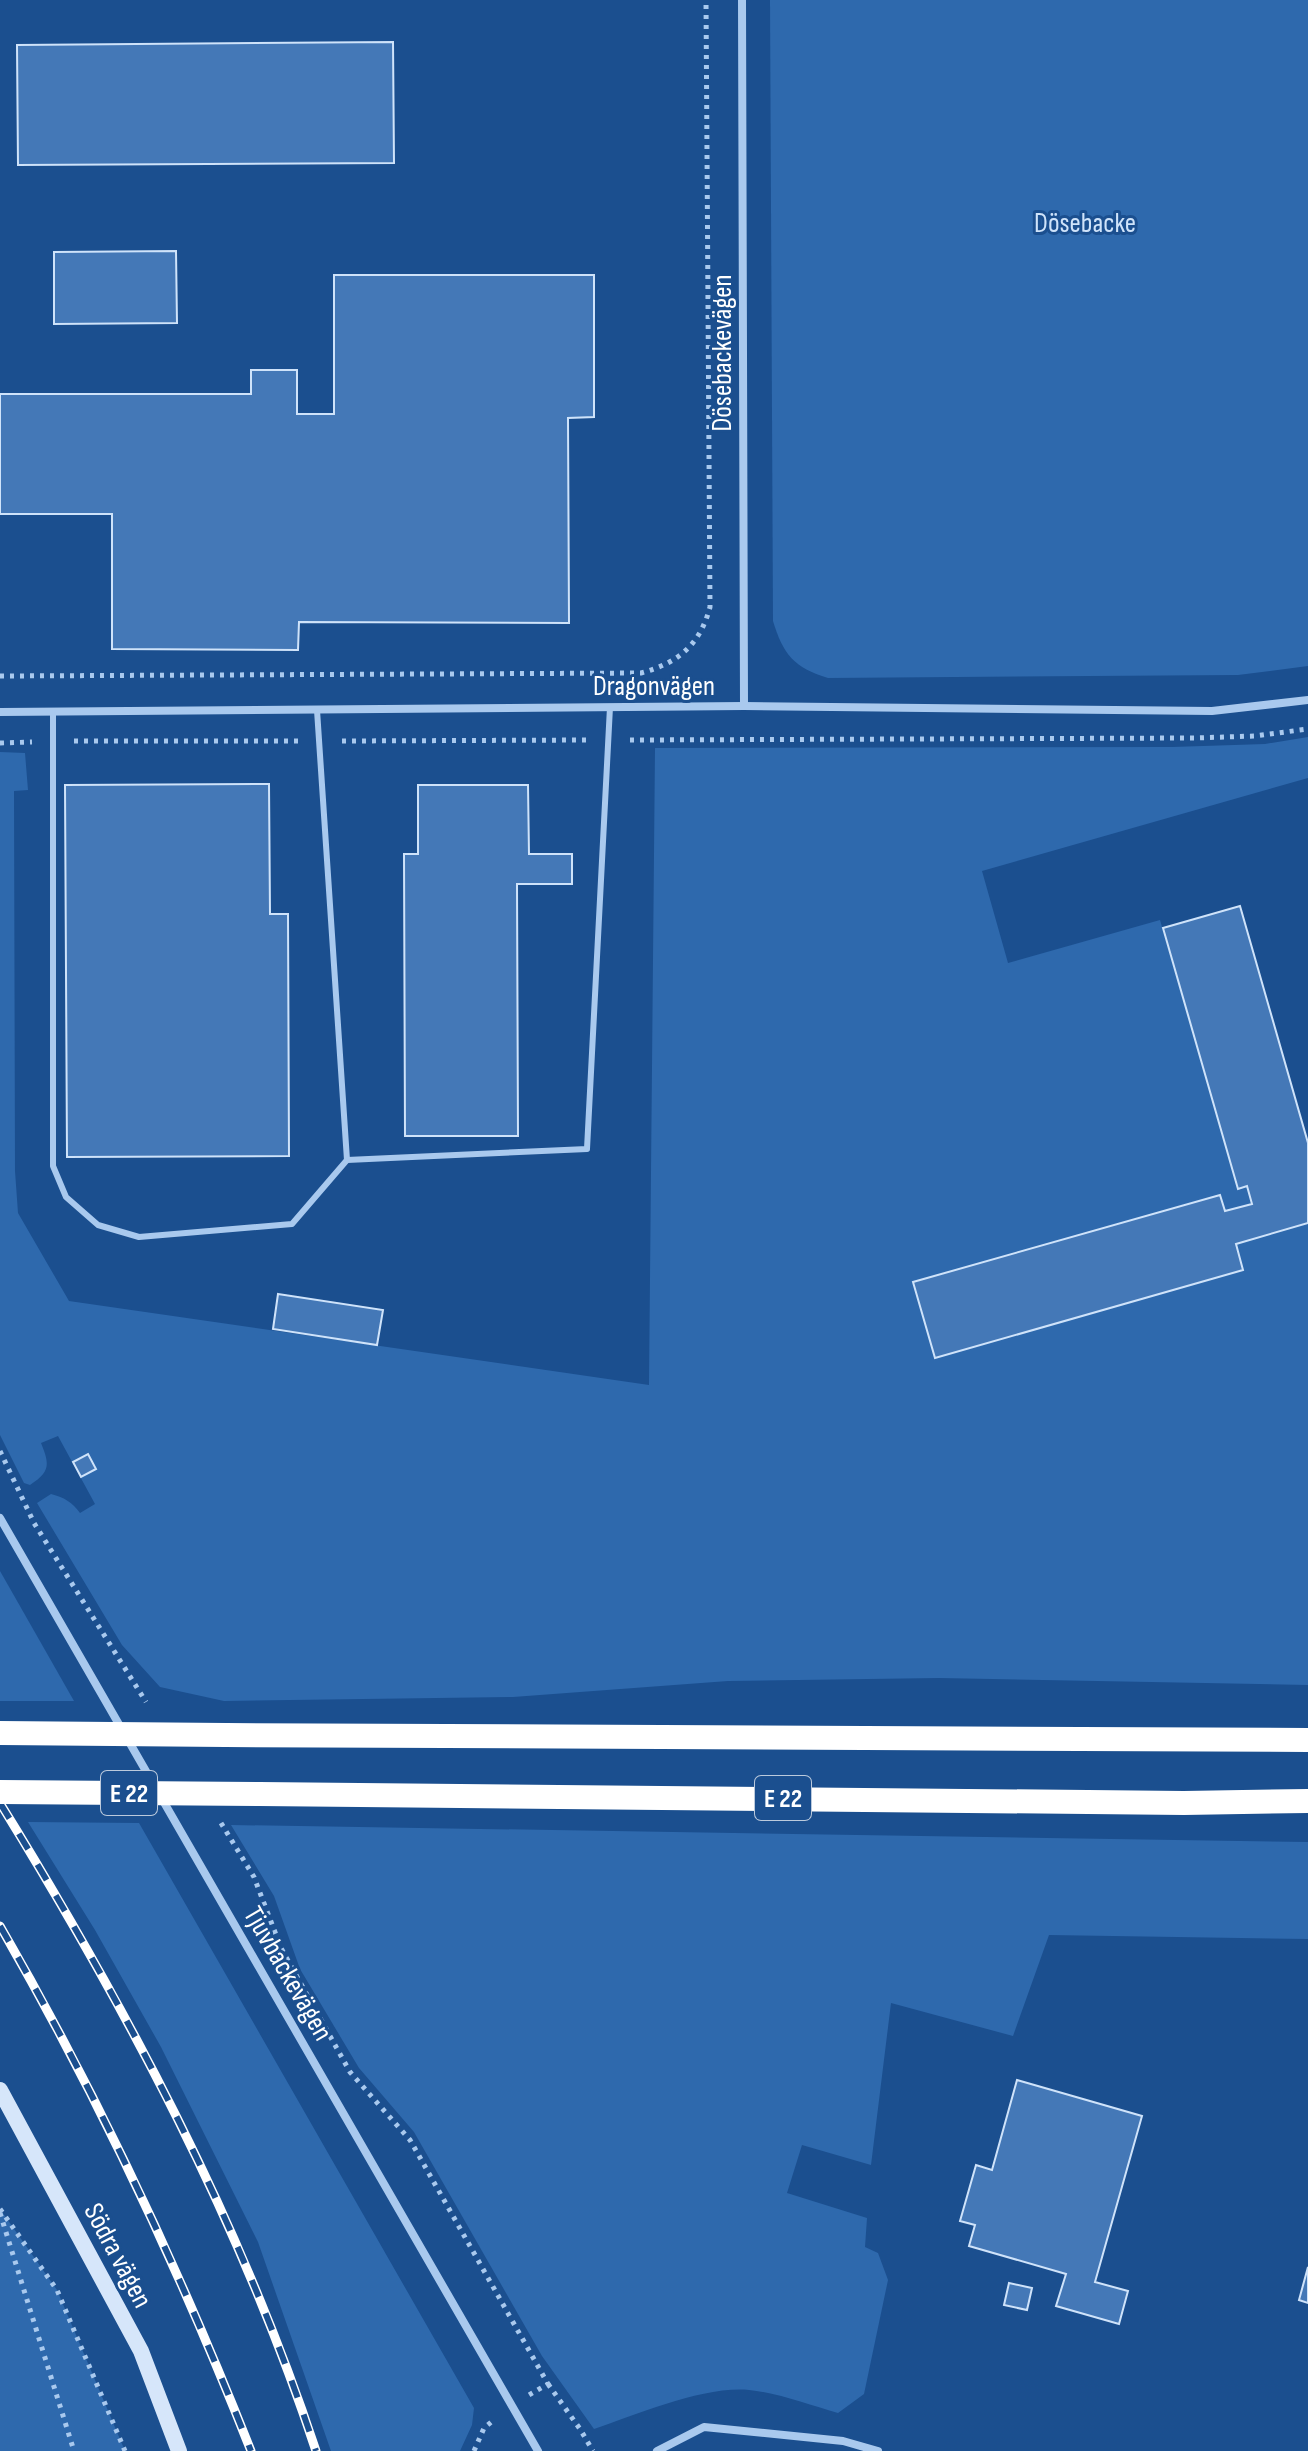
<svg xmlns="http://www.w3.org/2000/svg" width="1308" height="2451" font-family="'Sofia Sans Condensed',sans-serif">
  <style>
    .green { fill: #2e69ad }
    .building { fill: #4478b7; stroke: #cfe3fa; stroke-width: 2 }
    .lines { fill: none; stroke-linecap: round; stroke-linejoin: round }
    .path { stroke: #a9c9ee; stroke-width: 5; stroke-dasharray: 4 6; stroke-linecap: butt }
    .service { stroke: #a9c9ee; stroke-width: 6 }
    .minor { stroke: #a9c9ee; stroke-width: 8 }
    .secondary { stroke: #d6e6fa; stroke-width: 16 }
    .motorway { stroke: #fff; stroke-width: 24 }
    .rail-casing { stroke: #fff; stroke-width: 9 }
    .rail { stroke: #1b4f8f; stroke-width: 6; stroke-dasharray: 18; stroke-linecap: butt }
    .motorway-bridge { stroke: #fff; stroke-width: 24 }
    .labels { text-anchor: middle; stroke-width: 6; stroke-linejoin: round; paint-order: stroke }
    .shield { fill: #1b4f8f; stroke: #bbcadd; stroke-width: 2 }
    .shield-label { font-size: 26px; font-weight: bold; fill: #fff }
    .park-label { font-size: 28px; fill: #cfe3fa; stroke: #1b4f8f }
    .street-label { font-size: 28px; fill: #fff; stroke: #1b4f8f }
  </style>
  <rect width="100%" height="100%" fill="#1b4f8f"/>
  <g class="green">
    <path d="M770 0H1308V666L1238 675 828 678C794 668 783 654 773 621Z"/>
    <path d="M1308 737V778L982 871 1008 963 1160 920 1238 1188 1247 1186 1252 1204 1225 1211 1220 1195 914 1282 936 1358 1243 1270 1236 1244 1308 1223V1685L939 1678 728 1681 513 1697 224 1701 160 1687 122 1645 37 1503 51 1494C65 1498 72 1502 80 1513L95 1504 58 1436 41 1443C50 1465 50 1472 30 1485L24 1483 0 1435V752L25 753 28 790 14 791 15 1171 18 1213 69 1301 649 1385 655 748 1172 747 1265 744Z"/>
    <polygon points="0,1571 74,1701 0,1701"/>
    <polygon points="28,1822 139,1823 474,2408 472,2425 460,2451 331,2451 258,2242 161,2047 95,1930"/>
    <path d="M231 1825 1308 1842V1939L1049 1935 1013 2036 891 2003 871 2165 802 2145 787 2193 867 2218 865 2247 878 2253 888 2280 864 2394 838 2413C809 2405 779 2393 749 2390 703 2386 639 2414 594 2429L542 2356 414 2132 359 2068 300 1969 274 1896Z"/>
    <polygon points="0,2209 57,2290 125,2451 0,2451"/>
  </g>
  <g class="building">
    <polygon points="393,42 394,163 18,165 17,45"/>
    <polygon points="176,251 177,323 54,324 54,252"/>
    <polygon points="334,275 594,275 594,417 568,418 569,623 299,622 298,650 112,649 112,514 0,514 0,394 251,394 251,370 297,370 297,414 334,414"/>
    <polygon points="269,784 270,914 288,914 289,1156 67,1157 65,785"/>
    <polygon points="418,785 528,785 529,854 572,854 572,884 517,884 518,1136 405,1136 404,854 418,854"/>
    <polygon points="1240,906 1308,1143 1308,1223 1236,1244 1243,1270 935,1358 913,1282 1220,1195 1225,1211 1252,1204 1247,1186 1238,1189 1163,928"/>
    <polygon points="278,1294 383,1310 377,1345 273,1329"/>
    <polygon points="88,1454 96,1469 81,1477 73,1462"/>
    <polygon points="1017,2080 1142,2116 1095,2282 1128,2291 1119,2324 1056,2306 1066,2274 969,2246 975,2225 960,2221 976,2165 992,2170"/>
    <polygon points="1308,2267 1308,2303 1299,2300"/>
    <polygon points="1009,2283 1032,2288 1027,2310 1004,2305"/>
  </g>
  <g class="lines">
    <g class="path">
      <path d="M0 676 641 673C678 663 700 645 710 607L706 0"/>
      <polyline points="630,740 1194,738 1254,736 1308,729"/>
      <polyline points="74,741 300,741"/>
      <polyline points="342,741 588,740"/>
      <polyline points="0,743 32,742"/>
      <polyline points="0,1451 34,1523 146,1702"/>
      <polyline points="221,1823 254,1877 281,1948 350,2072 410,2140 548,2384 529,2395"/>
      <polyline points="0,2209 57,2290 125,2451"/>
      <polyline points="0,2213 74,2451"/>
      <polyline points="548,2384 580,2429 593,2451"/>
      <polyline points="474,2451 484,2428 495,2419"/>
    </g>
    <g class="service">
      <polyline points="317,710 347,1160"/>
      <polyline points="53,711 53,1166 66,1197 98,1225 139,1237 292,1224 347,1160 587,1149 610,707"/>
    </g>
    <g class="minor">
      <polyline points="742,0 744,706"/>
      <polyline points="0,712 744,706 1212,711 1308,700"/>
      <polyline points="0,1518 538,2451"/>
      <polyline points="657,2451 704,2427 843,2441 878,2451"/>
    </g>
    <polyline class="secondary" points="0,2090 141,2351 179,2451"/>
    <g class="motorway">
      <polyline points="226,1735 1308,1740"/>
      <polyline points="259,1794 1184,1803 1308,1801"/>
    </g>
    <defs>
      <g id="rail">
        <path d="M0 1803C127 2009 240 2221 316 2451"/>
        <path d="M0 1926C97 2094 180 2271 251 2451"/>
      </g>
    </defs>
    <use href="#rail" class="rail-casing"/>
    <use href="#rail" class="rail"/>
    <g class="motorway-bridge">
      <polyline points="0,1733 226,1735"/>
      <polyline points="0,1792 259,1794"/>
    </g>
  </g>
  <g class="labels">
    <g class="shield">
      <rect x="101" y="1771" width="56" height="44" rx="6"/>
      <rect x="755" y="1776" width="56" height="44" rx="6"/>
    </g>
    <g class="shield-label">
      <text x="129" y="1802">E 22</text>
      <text x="783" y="1807">E 22</text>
    </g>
    <g class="park-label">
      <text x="1085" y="232">Dösebacke</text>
    </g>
    <g class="street-label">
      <text transform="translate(721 353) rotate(-90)" y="10">Dösebackevägen</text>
      <text x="654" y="695">Dragonvägen</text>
      <text transform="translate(289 1973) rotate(60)" y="10">Tjuvbackevägen</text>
      <text transform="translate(119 2255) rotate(62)" y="10">Södra vägen</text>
    </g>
  </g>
</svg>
